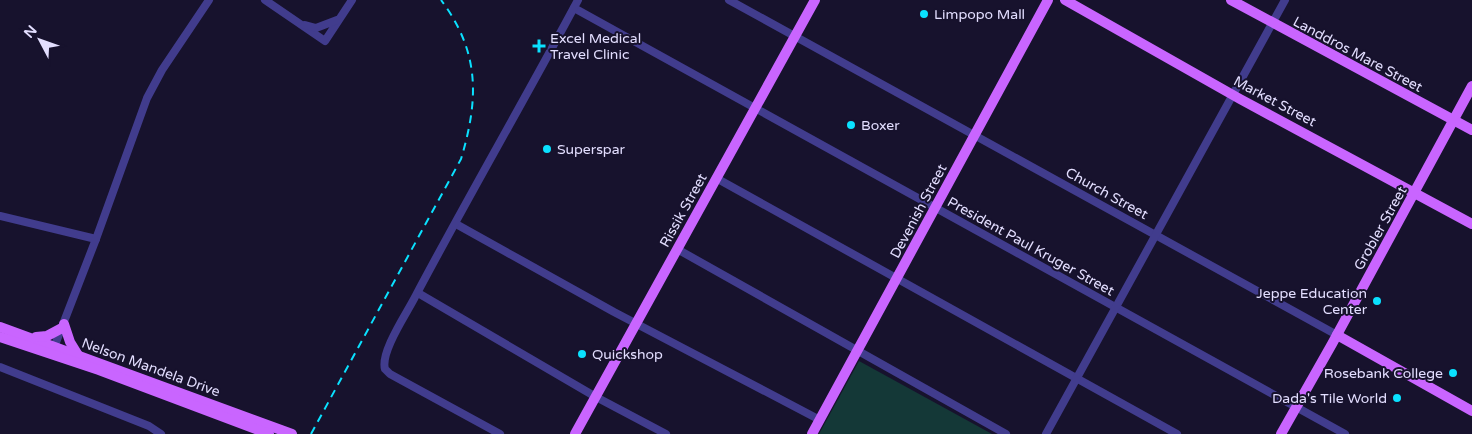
<svg xmlns="http://www.w3.org/2000/svg" width="1472" height="434" font-family="'Varela Round',sans-serif">
  <style>
    .green { fill: #143837 }
    .lines { fill: none; stroke-linecap: round; stroke-linejoin: round }
    .minor { stroke: #413c8d; stroke-width: 8 }
    .major { stroke: #c965ff; stroke-width: 10 }
    .rail { stroke: #0ae1ff; stroke-width: 2; stroke-dasharray: 8 6; stroke-linecap: butt }
    .poi-dot { fill: #0ae1ff; stroke: #17122d; stroke-width: 2 }
    .labels { text-anchor: middle; stroke-width: 4; stroke-linejoin: round; paint-order: stroke }
    .poi-label { font-size: 14px; fill: #e3deff; stroke: #17122d; text-anchor: start }
    .street-label { font-size: 14px; fill: #e3deff; stroke: #17122d }
  </style>
  <rect width="100%" height="100%" fill="#17122d"/>
  <polygon class="green" points="859,361 992,434 819,434"/>
  <g class="lines">
    <g class="minor">
      <polyline points="265,0 325,41 352,0"/>
      <polyline points="729,0 1337,335"/>
      <polyline points="574,8 1345,434"/>
      <polyline points="305,25 316,28 337,20"/>
      <polyline points="716,178 1177,434"/>
      <polyline points="0,216 96,239"/>
      <polyline points="456,224 614,312 820,420"/>
      <polyline points="677,249 1006,434"/>
      <polyline points="418,293 596,397 666,434"/>
      <polyline points="53,350 96,239 147,98 162,70 209,0"/>
      <polyline points="0,367 149,426 161,434"/>
      <path d="M500 434 390 374 385 369C380 352 407 313 415 297 468 197 525 99 578 0"/>
      <polyline points="1046,434 1285,0"/>
    </g>
    <g class="major">
      <polyline points="1065,0 1240,99 1472,224"/>
      <polyline points="1231,0 1472,130"/>
      <polyline points="64,324 70,342 78,355"/>
      <polyline points="0,327 292,434"/>
      <polyline points="1337,335 1472,411"/>
      <polyline points="0,337 99,370 269,434"/>
      <polyline points="36,337 47,336 62,328"/>
      <polyline points="575,434 815,0"/>
      <polyline points="812,434 1048,0"/>
      <polyline points="1281,434 1332,344 1472,86"/>
    </g>
    <path class="rail" d="M311 434 461 159C479 99 480 52 441 0"/>
  </g>
  <g class="poi-dot">
    <circle cx="924" cy="14" r="5"/>
    <path d="M536.5 38.5h5v5h5v5h-5v5h-5v-5h-5v-5h5z"/>
    <circle cx="851" cy="125" r="5"/>
    <circle cx="547" cy="149" r="5"/>
    <circle cx="1377" cy="301" r="5"/>
    <circle cx="582" cy="354" r="5"/>
    <circle cx="1453" cy="373" r="5"/>
    <circle cx="1397" cy="398" r="5"/>
  </g>
  <g class="labels">
    <g class="poi-label">
      <text x="934" y="19">Limpopo Mall</text>
      <text x="550" y="43">Excel Medical<tspan x="550" dy="16">Travel Clinic</tspan></text>
      <text x="861" y="130">Boxer</text>
      <text x="557" y="154">Superspar</text>
      <text x="1367" y="298" text-anchor="end">Jeppe Education<tspan x="1367" dy="16">Center</tspan></text>
      <text x="592" y="359">Quickshop</text>
      <text x="1443" y="378" text-anchor="end">Rosebank College</text>
      <text x="1387" y="403" text-anchor="end">Dada's Tile World</text>
    </g>
    <g class="street-label">
      <text transform="translate(1358 54) rotate(28)" y="5">Landdros Mare Street</text>
      <text transform="translate(1275 101) rotate(28)" y="5">Market Street</text>
      <text transform="translate(1107 193) rotate(29)" y="5">Church Street</text>
      <text transform="translate(683 210) rotate(-61)" y="5">Rissik Street</text>
      <text transform="translate(918 211) rotate(-62)" y="5">Devenish Street</text>
      <text transform="translate(1380 228) rotate(-61)" y="5">Grobler Street</text>
      <text transform="translate(1031 246) rotate(29)" y="5">President Paul Kruger Street</text>
      <text transform="translate(151 367) rotate(20)" y="5">Nelson Mandela Drive</text>
    </g>
  </g>
  <g transform="translate(40 40) rotate(311)" stroke="#17122d" stroke-width="4" paint-order="stroke">
  <path d="M0-4L9 19L0 12L-9 19Z" fill="#e3deff"/>
  <text y="-8" font-size="14" font-weight="bold" text-anchor="middle" fill="#e3deff">N</text>
  </g>
</svg>
